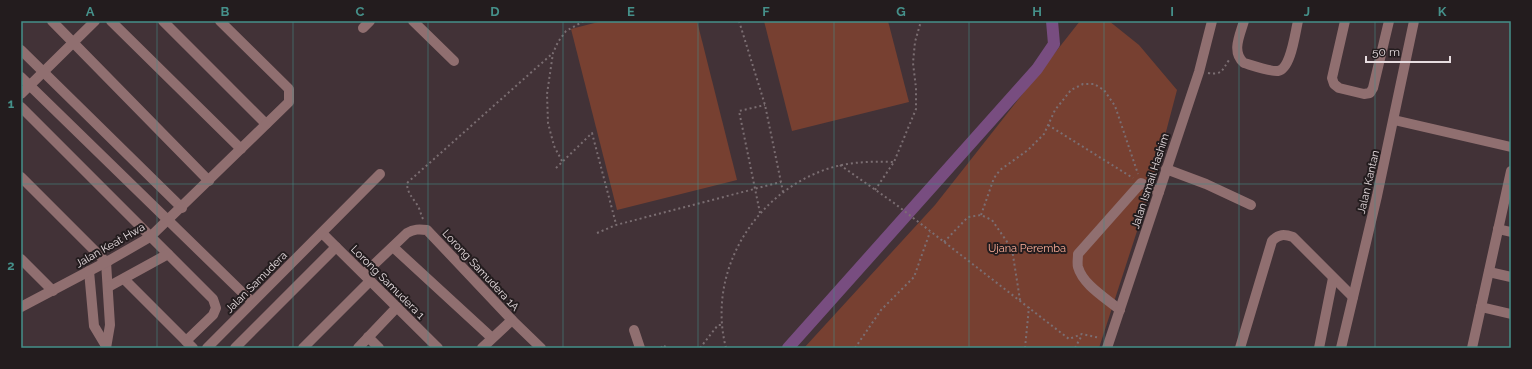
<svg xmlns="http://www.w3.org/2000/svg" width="1532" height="369" font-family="Raleway,sans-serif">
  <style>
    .green { fill: #774031 }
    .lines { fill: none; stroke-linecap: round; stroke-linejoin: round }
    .canal { stroke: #784d80; stroke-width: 12 }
    .path { stroke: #7b6e72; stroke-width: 2; stroke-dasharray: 2 3; stroke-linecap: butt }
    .minor { stroke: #906f70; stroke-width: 10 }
    .grid { fill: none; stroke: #45908a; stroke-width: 1; stroke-opacity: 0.55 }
    .labels { text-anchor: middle; stroke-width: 4; stroke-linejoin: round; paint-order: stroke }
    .street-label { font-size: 11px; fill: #e7dde0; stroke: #231c1e }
    .park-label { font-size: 11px; fill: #feaf99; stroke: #231c1e }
    .neatline { fill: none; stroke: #45908a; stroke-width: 1.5 }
    .grid-label { font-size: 13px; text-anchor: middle; font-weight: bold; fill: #45908a }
  </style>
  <rect width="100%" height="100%" fill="#423237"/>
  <g class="green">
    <polygon points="602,21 697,21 737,180 617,210 571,29"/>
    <polygon points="764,21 888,21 909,102 792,131"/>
    <polygon points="1080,21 1109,21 1139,45 1177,90 1152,185 1099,348 804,348 935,205"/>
  </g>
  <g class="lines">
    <polyline class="canal" points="788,348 1037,69 1054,44 1052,21"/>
    <g class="path">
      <polyline points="739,21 765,105 783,192"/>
      <path d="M1208 73C1223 75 1222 70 1229 60"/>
      <polyline points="1048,125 1133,178"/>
      <polyline points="562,161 554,146 548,123 547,94 553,53 558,42 566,31 584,21"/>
      <polyline points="840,165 894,203 1069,339 1082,334 1100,338"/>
      <polyline points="556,168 592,133 616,224"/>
      <polyline points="875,190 894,162 916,109 916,88 913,63 915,42 921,21"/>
      <polyline points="760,213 739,111 765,105"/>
      <polyline points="981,215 994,178 1000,170 1028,150 1044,134 1055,110 1071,90 1083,84 1094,84 1104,90 1115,106 1138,174"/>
      <path d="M423 219C421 215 420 210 418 206 413 198 407 193 407 183L553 53"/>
      <polyline points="597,233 616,225 781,182"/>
      <polyline points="944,242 968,217 981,215 992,220 1012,249 1020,300"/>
      <polyline points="661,348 663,345 667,348"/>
      <polyline points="700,348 718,325 723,325"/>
      <path d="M726 348C707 275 751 199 819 172 843 162 868 161 894 162"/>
      <polyline points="855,348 881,310 914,277 930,232"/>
      <polyline points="1025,348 1029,307"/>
      <polyline points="1075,348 1082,335"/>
    </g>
    <g class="minor">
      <polyline points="52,21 209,181"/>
      <polyline points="111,21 241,149"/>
      <polyline points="163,21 266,124"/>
      <polyline points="413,21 454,61"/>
      <path d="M1244 21C1240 35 1231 52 1244 63 1251 65 1271 72 1278 71 1291 69 1295 33 1298 21"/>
      <polyline points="1345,21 1332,78 1334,84 1339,88 1364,94 1370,93 1373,88 1389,21"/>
      <polyline points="363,28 370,21"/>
      <polyline points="21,50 182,208"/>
      <polyline points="21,77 252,302"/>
      <polyline points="21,94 95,21"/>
      <polyline points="21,107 213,299 216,308 213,315 186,341"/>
      <polyline points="1394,120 1511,147"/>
      <polyline points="1166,169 1206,184 1251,205"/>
      <polyline points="21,177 106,262 110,325 106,348"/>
      <polyline points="1498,229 1511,232"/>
      <polyline points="322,233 438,348"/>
      <polyline points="393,247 492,338"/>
      <polyline points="21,259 53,291"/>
      <polyline points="89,271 94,326 106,346"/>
      <polyline points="1489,272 1511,277"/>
      <path d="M364 274 407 233C414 229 419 229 427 230L512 320 541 348"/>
      <polyline points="124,279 193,348"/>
      <polyline points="108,287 168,254"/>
      <polyline points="21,307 110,260 150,237 289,102 289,89 220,21"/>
      <polyline points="1481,307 1511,314"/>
      <path d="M1120 310C1106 298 1083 285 1078 267 1077 263 1078 259 1078 254L1141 183 1159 192"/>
      <polyline points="634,330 640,348"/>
      <polyline points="368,337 379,348"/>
      <polyline points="207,348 380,174"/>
      <polyline points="235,348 336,247"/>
      <polyline points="303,348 370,281"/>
      <polyline points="358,348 397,307"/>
      <polyline points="482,348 512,320"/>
      <polyline points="1107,348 1199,72 1212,21"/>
      <path d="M1240 348 1272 241C1279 234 1284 234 1293 237L1353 297"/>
      <polyline points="1319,348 1333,278"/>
      <polyline points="1341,348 1377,196 1414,21"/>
      <polyline points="1472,348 1511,171"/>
    </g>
  </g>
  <path class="grid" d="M157 21V348M293 21V348M428 21V348M563 21V348M698 21V348M834 21V348M969 21V348M1104 21V348M1239 21V348M1375 21V348M21 184H1511"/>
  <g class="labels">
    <g class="street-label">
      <text transform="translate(1150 181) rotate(-72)" y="4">Jalan Ismail Hashim</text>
      <text transform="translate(1368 182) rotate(-77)" y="4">Jalan Kantan</text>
      <text transform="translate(110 245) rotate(-30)" y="4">Jalan Keat Hwa</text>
      <text transform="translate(481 270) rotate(47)" y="4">Lorong Samudera 1A</text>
      <text transform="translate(256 282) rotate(-45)" y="4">Jalan Samudera</text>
      <text transform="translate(388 282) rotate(45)" y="4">Lorong Samudera 1</text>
    </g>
    <g class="park-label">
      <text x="1027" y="252">Ujana Peremba</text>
    </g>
  </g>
  <rect width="1532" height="369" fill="none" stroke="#231c1e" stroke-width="44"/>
  <path d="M1366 56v6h84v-6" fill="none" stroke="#e7dde0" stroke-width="2"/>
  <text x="1372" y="56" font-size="12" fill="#e7dde0" stroke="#231c1e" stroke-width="3" paint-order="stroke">50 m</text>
  <rect x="22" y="22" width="1488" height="325" class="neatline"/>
  <g class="grid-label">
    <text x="90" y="16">A</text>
    <text x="225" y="16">B</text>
    <text x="360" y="16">C</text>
    <text x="495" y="16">D</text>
    <text x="631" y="16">E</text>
    <text x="766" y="16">F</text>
    <text x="901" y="16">G</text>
    <text x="1037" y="16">H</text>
    <text x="1172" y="16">I</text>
    <text x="1307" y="16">J</text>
    <text x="1442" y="16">K</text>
    <text x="11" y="108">1</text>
    <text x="11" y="270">2</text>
  </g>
</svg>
